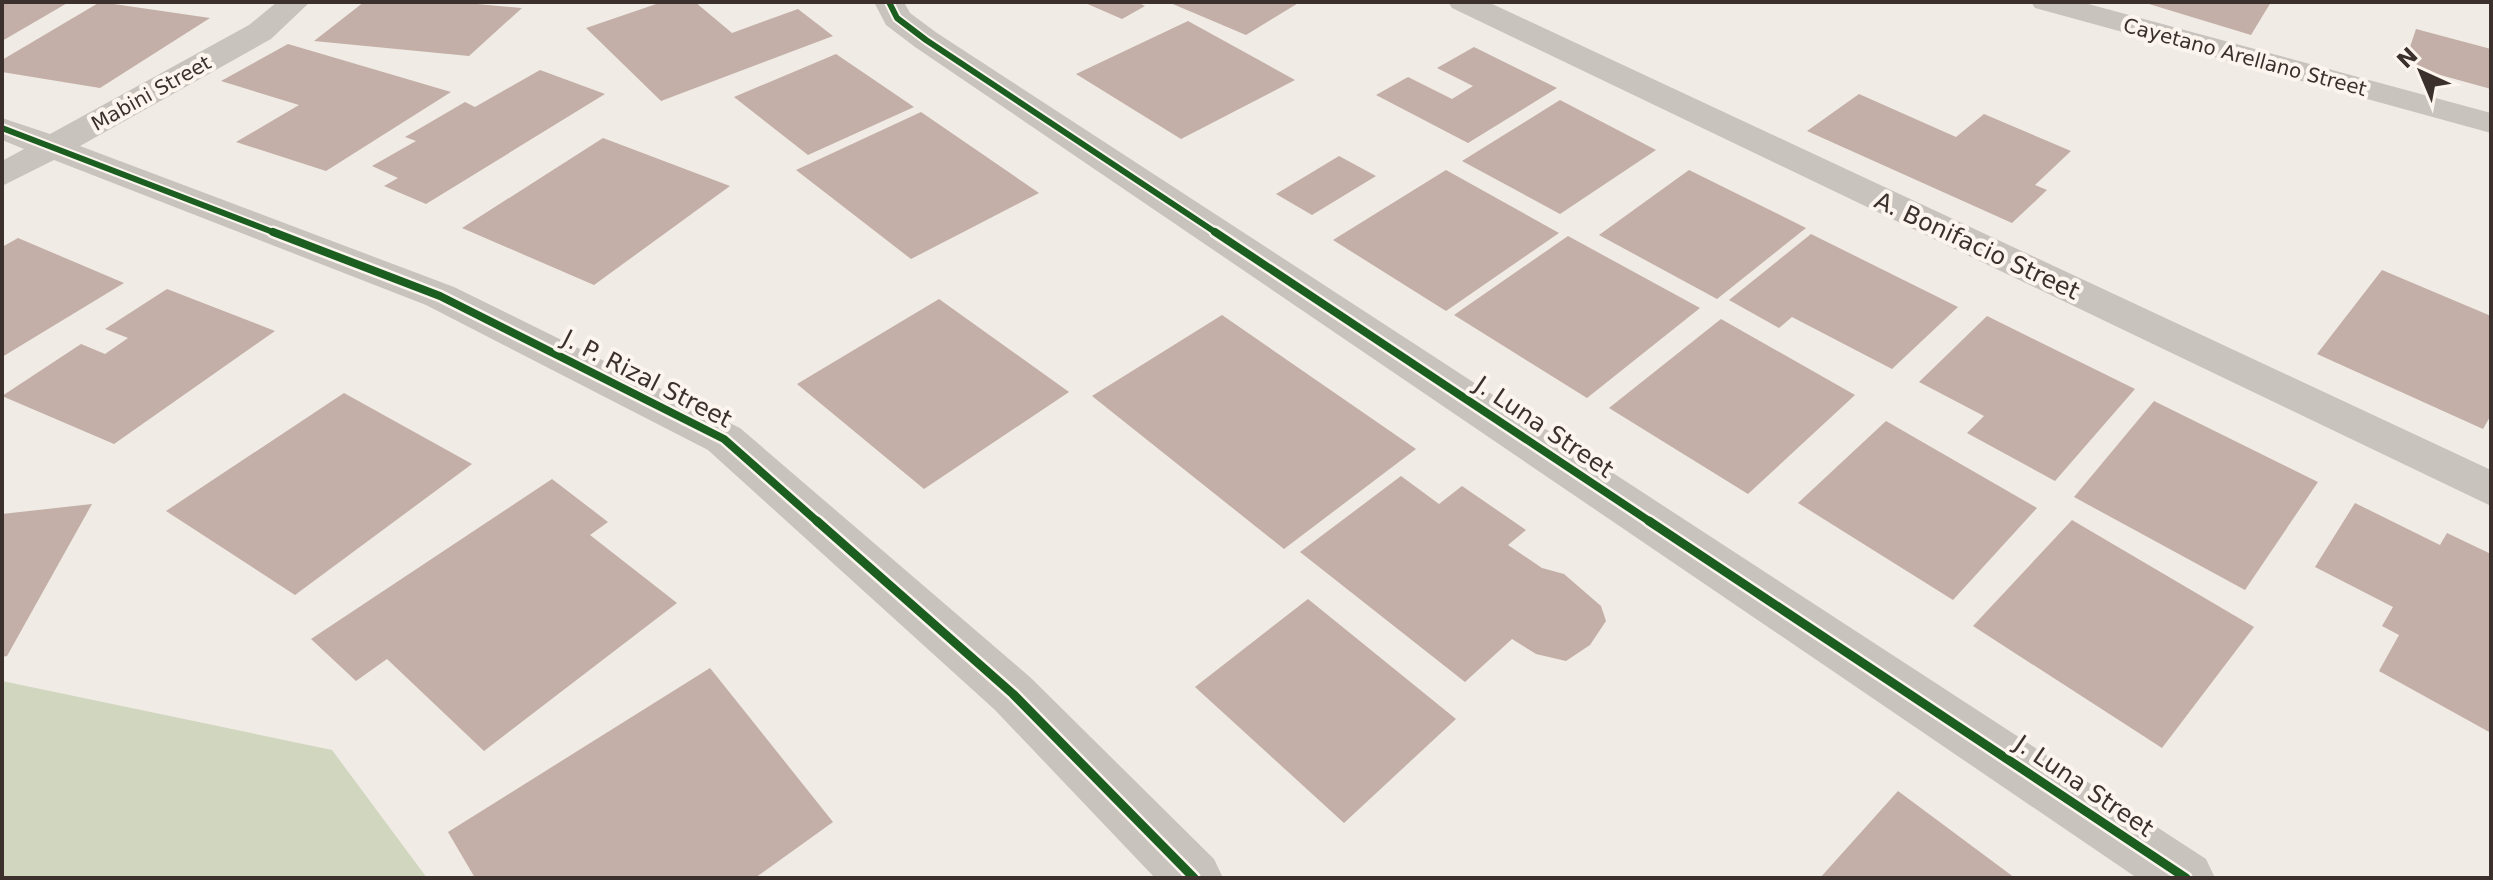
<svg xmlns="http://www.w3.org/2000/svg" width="2493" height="880" font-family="'DejaVu Sans',sans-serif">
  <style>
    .green { fill: #d1d6bf }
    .building { fill: #c3afa7 }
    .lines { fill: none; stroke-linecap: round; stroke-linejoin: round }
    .street { fill: #c9c3be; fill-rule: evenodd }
    .cycleway-far2-casing { stroke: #fbf5ee; stroke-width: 10 }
    .cycleway-far1-casing { stroke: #fbf5ee; stroke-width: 13 }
    .cycleway-casing { stroke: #fbf5ee; stroke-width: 14 }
    .cycleway-far2 { stroke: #1b5e20; stroke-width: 6 }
    .cycleway-far1 { stroke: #1b5e20; stroke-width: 8 }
    .cycleway { stroke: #1b5e20; stroke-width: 9 }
    .labels { text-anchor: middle; stroke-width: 8; stroke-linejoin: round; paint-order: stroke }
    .far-street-label { font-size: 20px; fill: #3b302b; stroke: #fbf5ee }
    .street-label { font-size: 24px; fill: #3b302b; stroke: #fbf5ee }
  </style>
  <rect width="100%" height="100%" fill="#f0ebe5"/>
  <polygon class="green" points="2,681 332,750 427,878 2,878"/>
  <g class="building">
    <polygon points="2,2 69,2 2,41"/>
    <polygon points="100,2 210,18 100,88 2,72 2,60"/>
    <polygon points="364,2 455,2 522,8 469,56 314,41"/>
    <polygon points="662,2 695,2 732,33 798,9 833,36 661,101 586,28"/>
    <polygon points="1083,2 1137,2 1145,6 1122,19"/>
    <polygon points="1168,2 1300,2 1246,35"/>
    <polygon points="2150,2 2271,2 2251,35 2149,4"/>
    <polygon points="1188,21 1295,80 1181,139 1076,74"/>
    <polygon points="2416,29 2491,49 2491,89 2404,65"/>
    <polygon points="288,44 451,92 326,171 236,142 299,105 221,81"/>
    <polygon points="1474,47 1557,88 1468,143 1376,95 1408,77 1452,99 1473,86 1437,68"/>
    <polygon points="836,54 914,107 808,155 734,97"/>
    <polygon points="540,70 605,94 426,204 384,186 398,178 372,166 416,141 405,137 465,102 475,107"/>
    <polygon points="1859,94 1956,137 1984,114 2071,151 2035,185 2047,190 2012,223 1807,131"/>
    <polygon points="1560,100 1656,150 1560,214 1462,161"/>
    <polygon points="921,112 1039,193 911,259 796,170"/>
    <polygon points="603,138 730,186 594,285 462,228"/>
    <polygon points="1339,156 1376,176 1312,215 1276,194"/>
    <polygon points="1446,170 1559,233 1446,311 1333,240"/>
    <polygon points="1689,170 1806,228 1717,299 1599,235"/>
    <polygon points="1811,234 1958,307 1892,369 1792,317 1779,328 1729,300"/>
    <polygon points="1568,236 1700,308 1587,398 1454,315"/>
    <polygon points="18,238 124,283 2,357 2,247"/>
    <polygon points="2382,270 2491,316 2491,415 2483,429 2317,354"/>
    <polygon points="167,289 275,331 114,444 2,396 81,344 105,354 128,338 105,329"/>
    <polygon points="939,299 1069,392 924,489 797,384"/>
    <polygon points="1222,315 1416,449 1284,549 1092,396"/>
    <polygon points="1987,316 2135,389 2055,481 1967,433 1984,416 1919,382"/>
    <polygon points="1721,319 1855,395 1748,494 1609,408"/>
    <polygon points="344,393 472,464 295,595 166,511"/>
    <polygon points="2154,401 2318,482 2245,590 2074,497"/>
    <polygon points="1886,421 2037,508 1953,600 1798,503"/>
    <polygon points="1401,476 1439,504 1462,486 1526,530 1508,545 1542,568 1564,574 1601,606 1606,621 1590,645 1566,661 1536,654 1512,639 1465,682 1300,552"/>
    <polygon points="552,479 608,522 590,535 677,603 484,751 387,659 356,681 311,639"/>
    <polygon points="2355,503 2440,545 2447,533 2491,554 2491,733 2379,671 2399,635 2382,626 2393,607 2315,567"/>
    <polygon points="92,504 7,656 2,657 2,514"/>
    <polygon points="2072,520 2254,627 2162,748 1973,626"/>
    <polygon points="1308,599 1456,719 1344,823 1195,687"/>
    <polygon points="710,668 833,822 755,878 475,878 448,832"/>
    <polygon points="1898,791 2015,878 1820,878"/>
  </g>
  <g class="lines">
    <g class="street">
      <polygon points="277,2 310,2 271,39 80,146 454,287 740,428 1031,678 1214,859 1223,878 1155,878 995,710 708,450 426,305 54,160 2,186 2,161 24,149 2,140 2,118 50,134 249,25"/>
      <polygon points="874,2 904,2 910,13 937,33 2206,859 2215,878 2137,878 915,47 886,25"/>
      <polygon points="1448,2 1488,2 2491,470 2491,506 1452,8"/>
      <polygon points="2031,2 2081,2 2491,113 2491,133 2035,8"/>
    </g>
    <defs>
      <g id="cycleway-far2">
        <polyline points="889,2 897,18 926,40 1218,234"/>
        <polyline points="2,128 278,234"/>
      </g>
      <g id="cycleway-far1">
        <polyline points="273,232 440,296 724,439 819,523"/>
        <polyline points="1215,232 1652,523"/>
      </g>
      <g id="cycleway">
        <polyline points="817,521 1013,694 1194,878"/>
        <polyline points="1649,521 2186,878"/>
      </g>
    </defs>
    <use href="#cycleway-far2" class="cycleway-far2-casing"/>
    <use href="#cycleway-far1" class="cycleway-far1-casing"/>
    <use href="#cycleway" class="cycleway-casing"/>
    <use href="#cycleway-far2" class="cycleway-far2"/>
    <use href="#cycleway-far1" class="cycleway-far1"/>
    <use href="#cycleway" class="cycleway"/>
  </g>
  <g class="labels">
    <g class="far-street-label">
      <text transform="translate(2245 57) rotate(15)" y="7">Cayetano Arellano Street</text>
      <text transform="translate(151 93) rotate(-29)" y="7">Mabini Street</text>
    </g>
    <g class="street-label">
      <text transform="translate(1977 246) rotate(25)" y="8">A. Bonifacio Street</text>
      <text transform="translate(647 379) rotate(27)" y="8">J. P. Rizal Street</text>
      <text transform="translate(1544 427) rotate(34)" y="8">J. Luna Street</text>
      <text transform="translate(2084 786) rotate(34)" y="8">J. Luna Street</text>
    </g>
  </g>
  <rect width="2493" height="880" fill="none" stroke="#3b302b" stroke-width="8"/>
  <g transform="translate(2421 72) rotate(316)" stroke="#fbf5ee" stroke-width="6" paint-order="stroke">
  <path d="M0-6L14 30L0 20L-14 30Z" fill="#3b302b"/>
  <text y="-12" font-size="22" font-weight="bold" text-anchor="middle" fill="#3b302b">N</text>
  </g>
</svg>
